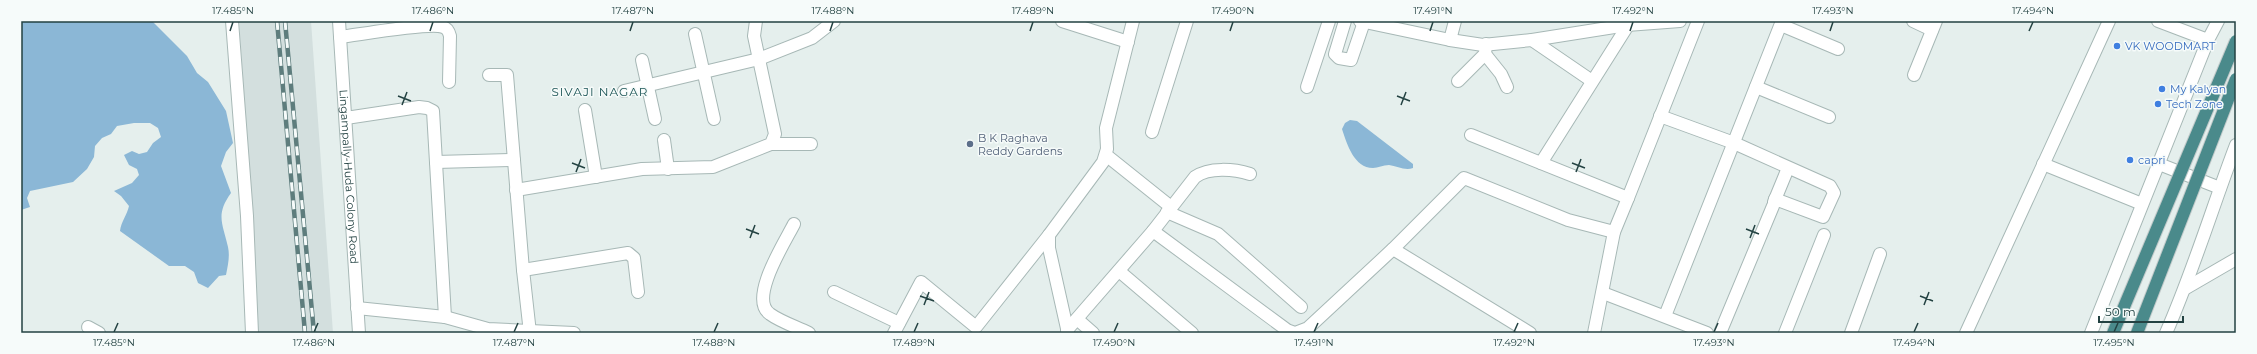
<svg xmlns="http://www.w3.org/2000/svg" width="2257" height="354" font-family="Montserrat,sans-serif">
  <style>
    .built { fill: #d3dfde }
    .water { fill: #8bb7d6 }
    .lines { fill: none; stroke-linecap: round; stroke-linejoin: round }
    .minor-casing { stroke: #a7b8b6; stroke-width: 14 }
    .tertiary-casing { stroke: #a7b8b6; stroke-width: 14 }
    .minor { stroke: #fff; stroke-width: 12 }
    .tertiary { stroke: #fff; stroke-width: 12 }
    .rail-casing { stroke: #5e7d7d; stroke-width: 4.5 }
    .rail { stroke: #f6fbfa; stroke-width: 3; stroke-dasharray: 9; stroke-linecap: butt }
    .trunk-bridge-casing { stroke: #c1caca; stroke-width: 14; stroke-linecap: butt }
    .trunk-bridge { stroke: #4a8a8b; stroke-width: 12 }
    .ticks { fill: none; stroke: #234242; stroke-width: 1.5 }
    .shop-dot { fill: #3f7fe0; stroke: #f6fbfa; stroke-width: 1.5 }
    .service-dot { fill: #5c6f8a; stroke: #f6fbfa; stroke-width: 1.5 }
    .labels { text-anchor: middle; stroke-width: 3; stroke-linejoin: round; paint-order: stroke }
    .shop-label { font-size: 11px; fill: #366cbe; stroke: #f6fbfa; text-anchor: start }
    .service-label { font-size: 11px; fill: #4e5e75; stroke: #f6fbfa; text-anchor: start }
    .street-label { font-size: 11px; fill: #234242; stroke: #f6fbfa }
    .neighbourhood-label { font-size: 12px; letter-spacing: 1px; fill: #1d5556; stroke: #f6fbfa }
    .neatline { fill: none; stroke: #234242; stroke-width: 1.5 }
    .ticks-label { font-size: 10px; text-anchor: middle; fill: #234242 }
  </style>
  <rect width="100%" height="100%" fill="#e5efed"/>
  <polygon class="built" points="239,21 311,21 333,333 257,333 249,166"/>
  <g class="water">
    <path d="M21 21H152L187 56 197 73 208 82 226 111 233 143 226 152 221 166 231 193C215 215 223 224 228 247 230 256 228 265 226 275L219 276 208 288 198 283 194 272 185 266H169L120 231C121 222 127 215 129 206L121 196 114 191 132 183 139 175 137 169 129 165 124 155 132 151 139 154 147 152 153 143 161 137 158 128 150 123H134L117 126 111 134 102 138 95 146 94 157 87 169 73 182 30 191 27 198 30 207 21 210Z"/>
    <path d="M1350 120 1357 121 1413 164V168C1405 171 1397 166 1389 165 1383 165 1378 168 1373 168 1354 168 1347 144 1342 129L1345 123Z"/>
  </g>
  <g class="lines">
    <defs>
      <g id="minor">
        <polyline points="1062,21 1128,42"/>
        <polyline points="1345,21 1335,54 1339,58 1351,60 1364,22"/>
        <polyline points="1360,21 1450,40 1483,45 1532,40 1627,25 1680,21"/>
        <polyline points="1913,21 1932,30"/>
        <polyline points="2158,21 2208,40"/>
        <polyline points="1781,25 1838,49"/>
        <polyline points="695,34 714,119"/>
        <path d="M340 37C358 35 430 22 443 27 447 28 449 32 450 36L449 82"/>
        <polyline points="1450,40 1455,21"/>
        <polyline points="1532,40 1592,81"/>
        <polyline points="1485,54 1501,74 1507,87"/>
        <polyline points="642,60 655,119"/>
        <polyline points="489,75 507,75 523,270 530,333"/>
        <polyline points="1914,75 1936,21"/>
        <polyline points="1458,81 1485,54 1486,44"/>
        <polyline points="1307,87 1329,21"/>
        <polyline points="1756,87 1829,117"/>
        <polyline points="624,91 759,59 812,38 834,21"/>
        <polyline points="585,110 596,177"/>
        <polyline points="1660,116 1734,143 1830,186 1834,193 1823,217 1775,199"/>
        <polyline points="346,118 419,107 427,108 433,111 445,317"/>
        <polyline points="1152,132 1187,21"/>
        <polyline points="1471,135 1628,198 1698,21"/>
        <polyline points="664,140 668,169"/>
        <polyline points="771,144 811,144"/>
        <polyline points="1106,155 1171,207"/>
        <polyline points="436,162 514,160"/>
        <polyline points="1541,163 1630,22"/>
        <polyline points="2043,164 2142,204"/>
        <polyline points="516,190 642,169 713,167 771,144 775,134 754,36 756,21"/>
        <polyline points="1774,202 1788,168"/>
        <polyline points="1167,212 1218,234 1301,307"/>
        <path d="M794 224C785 242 748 299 770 314 781 322 797 327 809 333"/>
        <polyline points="1153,231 1287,330 1295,333 1308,328 1393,249 1464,178 1568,220 1614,232"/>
        <polyline points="1393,249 1530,333"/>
        <polyline points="523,270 628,253 634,258 638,292"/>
        <polyline points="1119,271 1192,333"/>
        <polyline points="834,292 899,323"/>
        <polyline points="1603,293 1707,333"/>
        <polyline points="357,308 445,317 488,329 574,333"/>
        <polyline points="1665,316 1782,21"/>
        <polyline points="1077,319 1093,333"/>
        <polyline points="88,327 99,333"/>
        <path d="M1067 330 1153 231 1195 177C1209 167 1234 169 1250 174"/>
        <polyline points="894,333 921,282 976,327 1049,235"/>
        <polyline points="1068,333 1049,248 1049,235 1103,162 1107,149 1106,128 1133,21"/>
        <polyline points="1594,333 1614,232 1628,198"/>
        <polyline points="1720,333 1773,206"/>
        <polyline points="1785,333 1824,235"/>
        <polyline points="1851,333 1880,254"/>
      </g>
      <g id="tertiary">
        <polyline points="232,21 247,216 252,333"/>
        <path id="s1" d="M339 21 359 333"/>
        <polyline points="2159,164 2220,188"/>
        <polyline points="2186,288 2236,259"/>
        <polyline points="1966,333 2109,21"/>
        <polyline points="2091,333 2208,40 2218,21"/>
        <path d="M2166 333C2193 272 2212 208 2236 145"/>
      </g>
    </defs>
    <use href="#minor" class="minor-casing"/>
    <use href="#tertiary" class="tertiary-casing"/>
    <use href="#minor" class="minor"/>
    <use href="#tertiary" class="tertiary"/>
    <defs>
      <g id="rail">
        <polyline points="277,21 305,333"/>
        <polyline points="285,21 314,333"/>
      </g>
    </defs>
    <use href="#rail" class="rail-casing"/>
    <use href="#rail" class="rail"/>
    <defs>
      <g id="trunk-bridge">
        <polyline points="2113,333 2236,41"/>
        <polyline points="2137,333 2236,79"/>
      </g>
    </defs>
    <use href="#trunk-bridge" class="trunk-bridge-casing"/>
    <use href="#trunk-bridge" class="trunk-bridge"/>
  </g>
  <path class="ticks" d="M230 31 233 22M430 31 433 22M630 31 633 22M830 31 833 22M1030 31 1033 22M1230 31 1233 22M1430 31 1433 22M1630 31 1633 22M1830 31 1833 22M2029 31 2033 22M398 96 411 101M1397 96 1410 101M402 105 407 92M1401 105 1406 92M572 163 585 168M1572 163 1585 168M576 172 581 159M1576 172 1581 159M746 229 759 234M1746 229 1759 234M750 238 755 225M1750 238 1755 225M920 296 934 301M1920 296 1933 301M924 305 929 292M1924 305 1929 292M114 332 118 323M314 332 318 323M514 332 518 323M714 332 718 323M914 332 918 323M1114 332 1118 323M1314 332 1318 323M1514 332 1518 323M1714 332 1718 323M1914 332 1918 323M2114 332 2118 323"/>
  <g class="shop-dot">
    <circle cx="2117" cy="46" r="4"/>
    <circle cx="2162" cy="89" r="4"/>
    <circle cx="2158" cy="104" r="4"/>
    <circle cx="2130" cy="160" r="4"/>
  </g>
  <circle class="service-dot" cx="970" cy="144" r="4"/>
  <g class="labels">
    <g class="shop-label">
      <text x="2125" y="50">VK WOODMART</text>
      <text x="2170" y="93">My Kalyan</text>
      <text x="2166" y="108">Tech Zone</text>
      <text x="2138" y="164">capri</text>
    </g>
    <g class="service-label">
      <text x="978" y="142">B K Raghava<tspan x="978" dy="13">Reddy Gardens</tspan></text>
    </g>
    <g class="street-label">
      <text dy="4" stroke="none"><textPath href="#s1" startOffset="156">Lingampally-Huda Colony Road</textPath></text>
    </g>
    <g class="neighbourhood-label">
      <text x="600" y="96">SIVAJI NAGAR</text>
    </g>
  </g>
  <rect width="2257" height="354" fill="none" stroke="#f6fbfa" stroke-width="44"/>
  <path d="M2099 316v6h84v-6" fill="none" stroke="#234242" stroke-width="2"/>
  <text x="2105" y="316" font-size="12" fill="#234242" stroke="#f6fbfa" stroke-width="3" paint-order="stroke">50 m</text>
  <rect x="22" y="22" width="2213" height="310" class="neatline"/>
  <g class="ticks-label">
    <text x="233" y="14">17.485°N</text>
    <text x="433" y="14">17.486°N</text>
    <text x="633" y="14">17.487°N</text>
    <text x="833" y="14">17.488°N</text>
    <text x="1033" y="14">17.489°N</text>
    <text x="1233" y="14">17.490°N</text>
    <text x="1433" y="14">17.491°N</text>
    <text x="1633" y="14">17.492°N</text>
    <text x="1833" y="14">17.493°N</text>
    <text x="2033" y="14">17.494°N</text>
    <text x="114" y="346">17.485°N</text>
    <text x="314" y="346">17.486°N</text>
    <text x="514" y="346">17.487°N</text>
    <text x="714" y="346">17.488°N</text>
    <text x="914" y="346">17.489°N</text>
    <text x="1114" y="346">17.490°N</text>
    <text x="1314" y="346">17.491°N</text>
    <text x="1514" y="346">17.492°N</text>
    <text x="1714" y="346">17.493°N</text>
    <text x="1914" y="346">17.494°N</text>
    <text x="2114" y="346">17.495°N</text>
  </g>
</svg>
